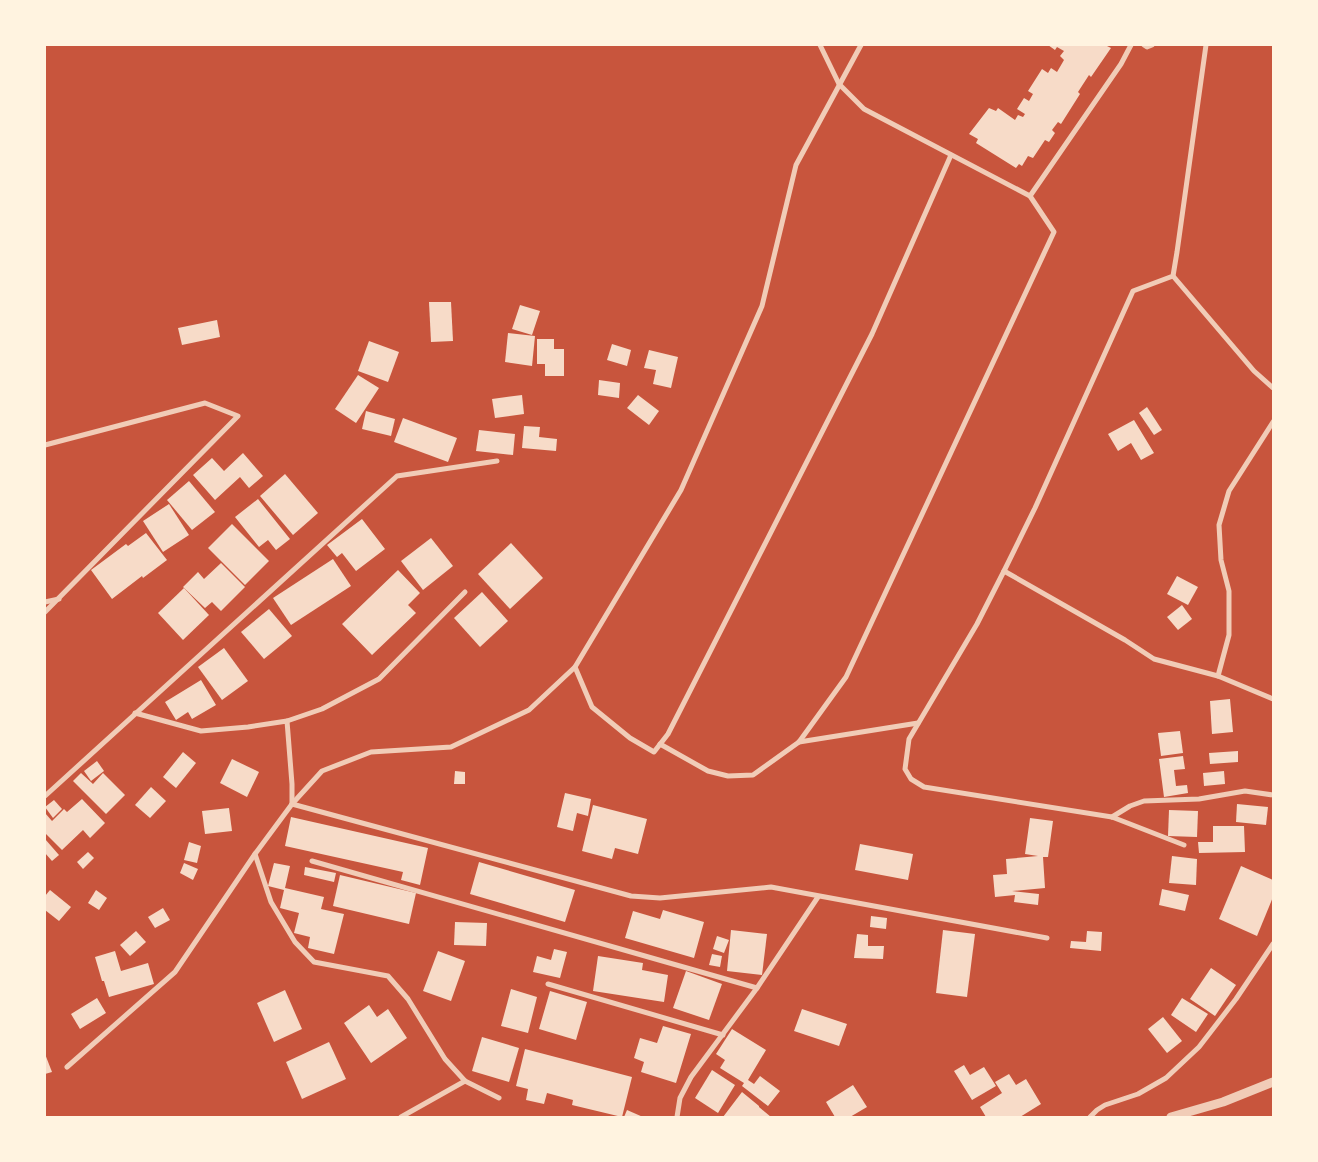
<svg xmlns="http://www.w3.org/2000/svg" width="1318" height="1162" font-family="Bitter,serif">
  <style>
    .building { fill: #f7dbc8 }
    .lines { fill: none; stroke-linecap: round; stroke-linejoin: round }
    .minor { stroke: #f1ccb7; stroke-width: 5 }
    .tertiary { stroke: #f1ccb7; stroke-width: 9 }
  </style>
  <rect width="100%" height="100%" fill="#c8553d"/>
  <g class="building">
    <polygon points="1048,45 1108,45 1107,46 1111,48 1091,77 1089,75 1078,92 1080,94 1061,124 1058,122 1052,130 1055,133 1049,142 1045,140 1033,158 1028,156 1022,166 1019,164 1016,168 976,143 978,139 969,134 989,108 996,111 998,108 1015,120 1018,115 1023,117 1025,114 1017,109 1024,98 1029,101 1033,94 1028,91 1042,69 1048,73 1051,68 1057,72 1064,60 1060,56 1064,51 1057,47 1055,50"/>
    <polygon points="429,302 451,302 453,341 431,342"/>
    <polygon points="520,305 540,311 532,335 512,329"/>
    <polygon points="217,320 220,337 182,345 178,328"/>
    <polygon points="508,333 535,336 532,366 505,362"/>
    <polygon points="537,339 554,339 554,349 564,349 564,376 545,376 545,364 537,364"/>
    <polygon points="369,341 399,352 388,382 358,371"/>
    <polygon points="612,344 631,350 627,366 607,360"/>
    <polygon points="649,350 678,357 671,388 653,384 656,370 644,368"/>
    <polygon points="358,375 379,388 356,423 335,409"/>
    <polygon points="599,380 620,383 619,398 598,395"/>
    <polygon points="522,395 524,414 495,418 492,399"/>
    <polygon points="638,395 659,411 649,425 627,408"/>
    <polygon points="1147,407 1162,430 1154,435 1139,413"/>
    <polygon points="366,411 395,419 391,436 362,429"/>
    <polygon points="403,418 457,438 448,462 394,442"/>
    <polygon points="1134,420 1154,453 1141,460 1131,443 1118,451 1108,434"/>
    <polygon points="524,426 540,427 539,437 557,439 556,451 522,448"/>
    <polygon points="479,430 515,434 513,455 476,451"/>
    <polygon points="243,453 263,476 249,488 240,477 215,500 193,475 212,458 224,471"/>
    <polygon points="285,474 318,513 293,535 260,496"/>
    <polygon points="189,481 215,512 192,530 167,500"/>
    <polygon points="258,499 290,539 276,550 268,540 259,547 235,517"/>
    <polygon points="169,504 189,535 163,552 143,521"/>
    <polygon points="362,519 385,549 356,571 342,553 337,557 327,545"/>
    <polygon points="232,524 269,561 245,585 208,548"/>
    <polygon points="146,533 167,560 143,578 142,576 112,599 91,570 126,544 128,546"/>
    <polygon points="431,538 453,566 423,590 401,561"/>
    <polygon points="511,543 543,578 510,609 478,574"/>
    <polygon points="333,559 351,586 291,625 273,598"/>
    <polygon points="221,563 245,587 221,611 212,602 205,608 183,587 198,572 204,579"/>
    <polygon points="398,570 420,593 408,605 416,613 372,655 342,624"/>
    <polygon points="1177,576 1198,587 1188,605 1167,594"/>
    <polygon points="184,588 209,615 183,640 158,613"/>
    <polygon points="482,592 508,621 480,647 454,618"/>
    <polygon points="1182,605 1192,619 1178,630 1167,617"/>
    <polygon points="269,609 292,636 264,659 241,632"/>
    <polygon points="224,648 248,681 222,700 198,667"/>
    <polygon points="201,680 216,705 192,719 188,712 176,720 165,702"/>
    <polygon points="1230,699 1233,732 1212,734 1210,701"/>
    <polygon points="1180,731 1183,753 1161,756 1158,733"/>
    <polygon points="1238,751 1238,762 1210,764 1209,753"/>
    <polygon points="183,752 196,763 176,788 163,777"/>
    <polygon points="1183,756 1185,769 1174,770 1176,786 1187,785 1188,793 1164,797 1159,759"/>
    <polygon points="232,759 259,772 247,797 220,783"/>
    <polygon points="97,761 104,771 91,781 84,771"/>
    <polygon points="455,771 465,772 465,784 454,784"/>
    <polygon points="1224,771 1225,784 1204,786 1203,773"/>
    <polygon points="81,773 93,784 103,773 125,795 106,814 73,781"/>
    <polygon points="151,787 166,801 150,818 135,805"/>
    <polygon points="565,793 591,799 588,816 577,813 573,831 557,827"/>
    <polygon points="82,799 105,823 90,838 83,830 62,850 45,833 45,813 52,821 64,809 67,812"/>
    <polygon points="54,800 62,809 53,818 45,807"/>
    <polygon points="1237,804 1268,807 1266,825 1236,822"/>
    <polygon points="593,805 647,819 638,854 615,848 612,859 582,851"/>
    <polygon points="229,808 232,831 205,834 202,811"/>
    <polygon points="1169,810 1198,811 1197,837 1168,836"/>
    <polygon points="291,817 428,848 420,885 401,880 403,872 285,846"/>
    <polygon points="1030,818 1053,821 1048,857 1043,857 1045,888 1012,891 1039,894 1038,905 1014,902 1015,895 995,897 993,875 1007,874 1006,859 1038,856 1025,854"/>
    <polygon points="1213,826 1244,826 1245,852 1199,853 1198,842 1213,842"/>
    <polygon points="45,839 59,855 52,861 45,853"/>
    <polygon points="189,842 201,846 197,863 184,860"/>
    <polygon points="860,844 913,854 908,880 855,870"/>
    <polygon points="88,852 94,858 83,869 77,862"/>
    <polygon points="1172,856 1197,859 1196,885 1169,883"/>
    <polygon points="479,862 575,890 565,922 470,894"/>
    <polygon points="184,863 198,869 193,880 180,873"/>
    <polygon points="274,863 290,866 285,888 324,897 321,909 344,914 334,954 308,948 310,937 294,933 299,913 280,908 284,890 268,886"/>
    <polygon points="1241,866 1273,880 1273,897 1257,936 1219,919"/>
    <polygon points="305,867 336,873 334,882 304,875"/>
    <polygon points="340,875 416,893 409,924 333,906"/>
    <polygon points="1162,889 1189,895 1185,911 1159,905"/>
    <polygon points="50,890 71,907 59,921 45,910 45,896"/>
    <polygon points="96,890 107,898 99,910 88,903"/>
    <polygon points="163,908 170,920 155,928 148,917"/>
    <polygon points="663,910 704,922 694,958 625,938 633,911 660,919"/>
    <polygon points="871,916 887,918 886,929 870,927"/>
    <polygon points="455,922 487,923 486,946 454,945"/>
    <polygon points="731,930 767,934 762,975 727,971"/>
    <polygon points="943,930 975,934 967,997 936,993"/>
    <polygon points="136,931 146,942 130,956 120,945"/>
    <polygon points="1087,931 1102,932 1101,951 1070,948 1071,941 1086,942"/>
    <polygon points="857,934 868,935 868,946 884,946 883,959 854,958"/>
    <polygon points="717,936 729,940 724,953 713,949"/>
    <polygon points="554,949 567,952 560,978 533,972 537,956 551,960"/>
    <polygon points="115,951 121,971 148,963 154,984 109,997 104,981 102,981 95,957"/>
    <polygon points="438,951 465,961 451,1001 423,991"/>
    <polygon points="712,954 722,956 720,967 709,965"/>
    <polygon points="598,956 643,963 642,970 668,975 664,1002 593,991"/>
    <polygon points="1211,968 1236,985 1215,1016 1190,999"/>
    <polygon points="686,971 722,984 709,1020 673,1008"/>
    <polygon points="511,989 537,997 528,1033 501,1026"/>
    <polygon points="285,990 302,1029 274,1042 257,1003"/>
    <polygon points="550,991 587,1002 576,1040 539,1029"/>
    <polygon points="97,998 106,1013 80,1029 71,1014"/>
    <polygon points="1182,998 1208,1014 1196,1032 1171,1015"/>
    <polygon points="369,1005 377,1017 388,1009 407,1038 371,1063 344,1023"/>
    <polygon points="802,1009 847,1024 839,1046 794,1031"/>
    <polygon points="1163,1017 1182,1041 1167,1053 1148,1029"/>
    <polygon points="663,1026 691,1034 676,1083 641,1072 644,1062 634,1058 640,1038 657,1043"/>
    <polygon points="732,1029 766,1050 748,1080 754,1084 760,1076 780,1091 768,1106 742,1086 744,1083 720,1068 725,1060 716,1054"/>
    <polygon points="482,1037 519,1048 509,1082 472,1071"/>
    <polygon points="329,1042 346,1079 302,1099 286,1062"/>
    <polygon points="525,1049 632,1077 622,1117 572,1105 573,1100 547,1093 544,1104 526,1100 528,1089 516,1086"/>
    <polygon points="45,1054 52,1072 45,1074"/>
    <polygon points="964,1065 970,1075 984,1067 996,1086 972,1100 954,1071"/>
    <polygon points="712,1070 735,1085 718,1113 695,1098"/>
    <polygon points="1009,1074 1016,1085 1026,1079 1041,1104 1020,1117 986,1117 980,1107 1002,1093 995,1082"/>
    <polygon points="853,1085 867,1107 850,1117 835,1117 826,1102"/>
    <polygon points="742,1092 759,1106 759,1107 771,1117 723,1117"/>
    <polygon points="627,1110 643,1117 624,1117"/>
  </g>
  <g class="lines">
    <g class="minor">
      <polyline points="861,45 796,165 762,306 681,490 575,667 592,707 630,738 654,752 668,734 872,334 951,155"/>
      <polyline points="1144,45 1147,47 1152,45"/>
      <polyline points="1030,196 1121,64 1131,45"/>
      <polyline points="1173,276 1254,371 1273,388"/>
      <polyline points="45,445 205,403 238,416 45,612"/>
      <polyline points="1004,571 1125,640 1154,659 1218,676 1273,699"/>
      <polyline points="45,602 59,599"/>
      <polyline points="1218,676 1229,635 1229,591 1221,560 1219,525 1229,491 1273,422"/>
      <polyline points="135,713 201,731 248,727 287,721 292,784 292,804"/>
      <polyline points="287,721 322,709 379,679 465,592"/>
      <polyline points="799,742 918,723"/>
      <polyline points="660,744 708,771 728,776 753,775 799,742 846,677 1054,232 1030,196 864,109 839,84 820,45"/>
      <polyline points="45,796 397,476 497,461"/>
      <polyline points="292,804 631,896 660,898 771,887 1047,938"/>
      <polyline points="1112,817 1130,806 1144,801 1199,799 1245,791 1273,795"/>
      <polyline points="1184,845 1112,817 924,787 911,779 905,769 909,739 977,624 1004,571 1035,508 1133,291 1173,276 1177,252 1206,45"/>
      <polyline points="312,861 757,988"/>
      <polyline points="548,984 723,1035"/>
      <polyline points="67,1067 175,972 255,854"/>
      <polyline points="499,1098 465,1081 445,1059 408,999 388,976 314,962 295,942 271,902 255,854 292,804 322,771 371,752 451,747 529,710 575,667"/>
      <polyline points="401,1117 465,1081"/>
      <polyline points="677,1117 680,1098 691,1077 757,988 818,897"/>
      <polyline points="1090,1117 1097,1110 1105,1105 1138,1094 1166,1078 1199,1047 1236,999 1273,944"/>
    </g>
    <polyline class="tertiary" points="1171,1117 1223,1102 1273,1082"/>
  </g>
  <rect width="1318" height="1162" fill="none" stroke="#fff3e0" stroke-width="92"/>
</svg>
